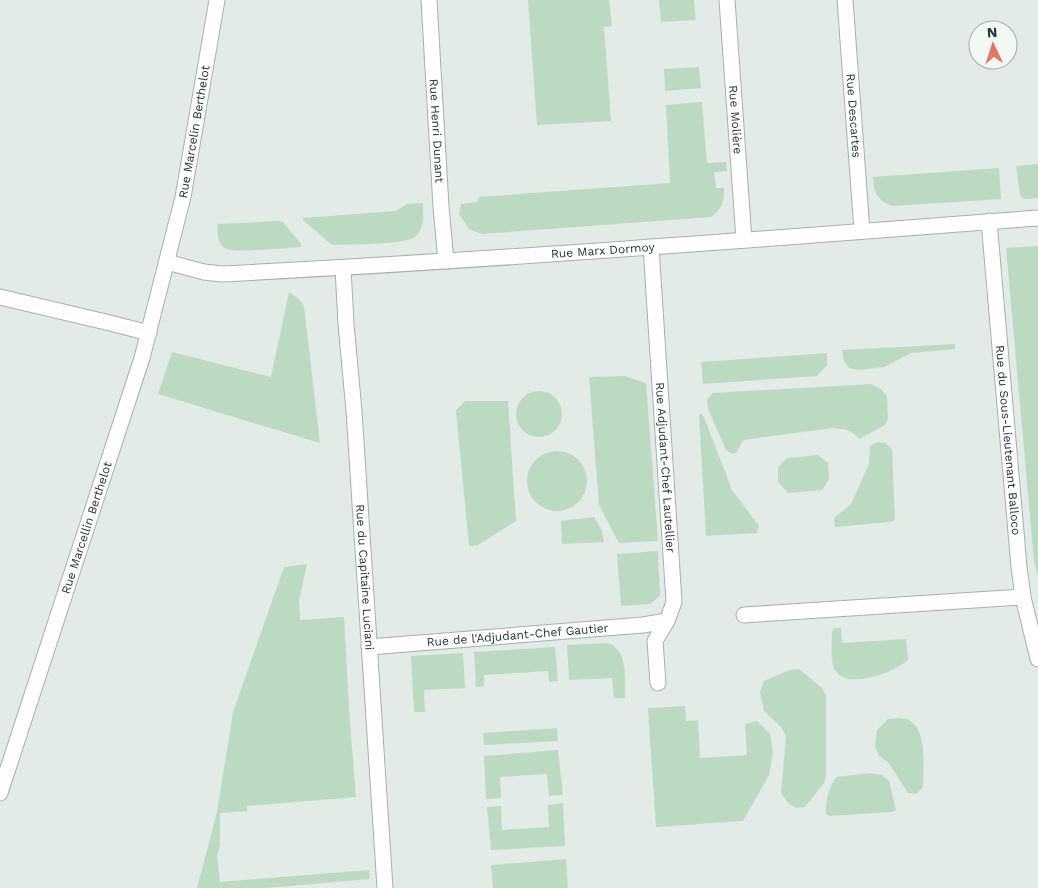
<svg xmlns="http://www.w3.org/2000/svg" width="1038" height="888" font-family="'Work Sans',sans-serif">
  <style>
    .green { fill: #bcdac1 }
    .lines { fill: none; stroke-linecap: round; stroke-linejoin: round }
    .street-casing { stroke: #a5b2ac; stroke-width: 17 }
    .secondary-casing { stroke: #a1b6ac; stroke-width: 17 }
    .street { stroke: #fff; stroke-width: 15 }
    .secondary { stroke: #fff; stroke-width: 15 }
    .labels { text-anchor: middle; stroke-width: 5; stroke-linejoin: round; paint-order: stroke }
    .street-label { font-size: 12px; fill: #233a31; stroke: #f2f8f4 }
  </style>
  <rect width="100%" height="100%" fill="#e2ebe6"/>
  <g class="green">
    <polygon points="528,0 609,0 612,26 604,27 611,121 537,125"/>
    <polygon points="659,0 694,0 696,20 661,22"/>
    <polygon points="699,67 701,88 665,91 664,69"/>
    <path d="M702 102 707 163 726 162 727 171 714 172 716 188H724C724 203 723 207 711 217L482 234 469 229 459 214 461 204 477 202 479 197 670 183 666 105Z"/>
    <polygon points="1038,164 1038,198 1023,199 1020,195 1016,166"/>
    <path d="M999 168 1001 199 894 206C877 201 874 194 873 177Z"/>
    <path d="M423 203C423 214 425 229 415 237 405 245 347 244 332 245L304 221 303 218 395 211 407 204Z"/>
    <path d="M279 221 283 222 301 244V247C288 248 235 253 226 249 217 244 217 232 218 224Z"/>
    <polygon points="1038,246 1038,578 1034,561 1006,248"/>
    <polygon points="289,292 299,299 304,306 320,443 158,394 172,352 271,377"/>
    <polygon points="955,344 955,349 911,353 884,367 860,370 849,368 844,361 842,350"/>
    <polygon points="827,353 827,365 817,376 703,384 701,362"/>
    <polygon points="625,376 646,383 658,541 619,543 599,505 589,377"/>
    <path d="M871 384 881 389 887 396 888 419 885 425 859 439C853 430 844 429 833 428L743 440 737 452 733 454 726 450 708 409 707 399 713 393Z"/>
    <circle cx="539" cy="414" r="23"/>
    <polygon points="465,401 508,401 516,521 478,545 469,546 456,410"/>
    <polygon points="699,414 702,414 704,417 732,490 759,526 757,533 706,536"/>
    <polygon points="878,442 885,443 892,449 895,520 890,522 835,527 834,518 851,504 869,464 870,446"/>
    <circle cx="557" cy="481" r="30"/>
    <polygon points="818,455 828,463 829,479 822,490 788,493 778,482 778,467 787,458"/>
    <polygon points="594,517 602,531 604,542 562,544 561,521"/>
    <polygon points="658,551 660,596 650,604 621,606 617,554"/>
    <polygon points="307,564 299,601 300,620 344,617 349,710 356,797 247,806 247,811 220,813 220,845 217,856 220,882 369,870 370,879 267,888 197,888 217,812 233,712 284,567"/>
    <path d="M834 628H841L842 643 906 639 908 660C895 672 846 691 835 670 830 662 832 642 832 632Z"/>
    <path d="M608 643C629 650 624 680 625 698H614L612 678 569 680 567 645Z"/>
    <polygon points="555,647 558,681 549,682 548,671 484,675 484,686 476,687 474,652"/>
    <polygon points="463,653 465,688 424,690 425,712 414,712 411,656"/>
    <polygon points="799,669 822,688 826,695 826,775 824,783 805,807 796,808 788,803 781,793 786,736 781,727 764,711 760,692 764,681 790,670"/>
    <polygon points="685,706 686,721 698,720 700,758 747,755 745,724 757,721 770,734 773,753 769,775 743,821 656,827 648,708"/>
    <path d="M898 718C901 718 906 719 909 720 928 731 923 768 923 787L916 794 908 793 888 762 879 756 875 746 877 730 888 719Z"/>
    <polygon points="557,728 558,741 484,745 483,733"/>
    <polygon points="558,750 563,795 549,796 547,774 500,777 501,798 486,799 484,756"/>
    <path d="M871 773 882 775 889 781 896 810 891 812 829 816 826 814C825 801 829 788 836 777Z"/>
    <polygon points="563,803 565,846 491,850 487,807 501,806 502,830 549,827 548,805"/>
    <polygon points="566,859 568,888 493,888 491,865"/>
  </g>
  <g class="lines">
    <defs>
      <g id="street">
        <path id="s1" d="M429 0 441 207 446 261"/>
        <path id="s2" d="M727 0 744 240"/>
        <path id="s3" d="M845 0 862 231"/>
        <path id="s4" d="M989 221 1019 567 1023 597 1038 659"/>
        <path id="s5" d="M651 247 674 602 667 621 655 641 658 683"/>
        <path id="s6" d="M167 262 204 272 222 274C494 260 766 239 1038 218"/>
        <path id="s7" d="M343 268 346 324 354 411 385 888"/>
        <polyline points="0,297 106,322 149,333"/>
        <polyline points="744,615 1023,597"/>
        <path id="s8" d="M369 647 643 625 667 621"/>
      </g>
      <g id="secondary">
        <path id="s9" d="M0 793 142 358 183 197 217 0"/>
      </g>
    </defs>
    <use href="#street" class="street-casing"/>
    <use href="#secondary" class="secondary-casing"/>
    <use href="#street" class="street"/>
    <use href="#secondary" class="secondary"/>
  </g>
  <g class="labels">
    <g class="street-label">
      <text dy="4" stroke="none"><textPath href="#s3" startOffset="116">Rue Descartes</textPath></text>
      <text dy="4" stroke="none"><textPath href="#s2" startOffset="120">Rue Molière</textPath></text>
      <text dy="4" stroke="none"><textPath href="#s9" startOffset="690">Rue Marcelin Berthelot</textPath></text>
      <text dy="4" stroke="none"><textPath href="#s1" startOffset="131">Rue Henri Dunant</textPath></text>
      <text dy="4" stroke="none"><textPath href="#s6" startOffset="438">Rue Marx Dormoy</textPath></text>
      <text dy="4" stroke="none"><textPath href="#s4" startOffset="220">Rue du Sous-Lieutenant Balloco</textPath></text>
      <text dy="4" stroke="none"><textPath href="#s5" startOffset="221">Rue Adjudant-Chef Lautellier</textPath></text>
      <text dy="4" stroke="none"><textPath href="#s9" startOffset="279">Rue Marcellin Berthelot</textPath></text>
      <text dy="4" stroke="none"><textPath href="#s7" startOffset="310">Rue du Capitaine Luciani</textPath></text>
      <text dy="4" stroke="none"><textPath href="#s8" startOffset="149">Rue de l'Adjudant-Chef Gautier</textPath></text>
    </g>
  </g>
  <g transform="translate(993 45) rotate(356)"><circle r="24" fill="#f2f8f4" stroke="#9faca6"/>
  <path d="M0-4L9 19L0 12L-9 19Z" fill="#e77464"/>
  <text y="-8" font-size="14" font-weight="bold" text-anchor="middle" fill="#233a31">N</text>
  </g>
</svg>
